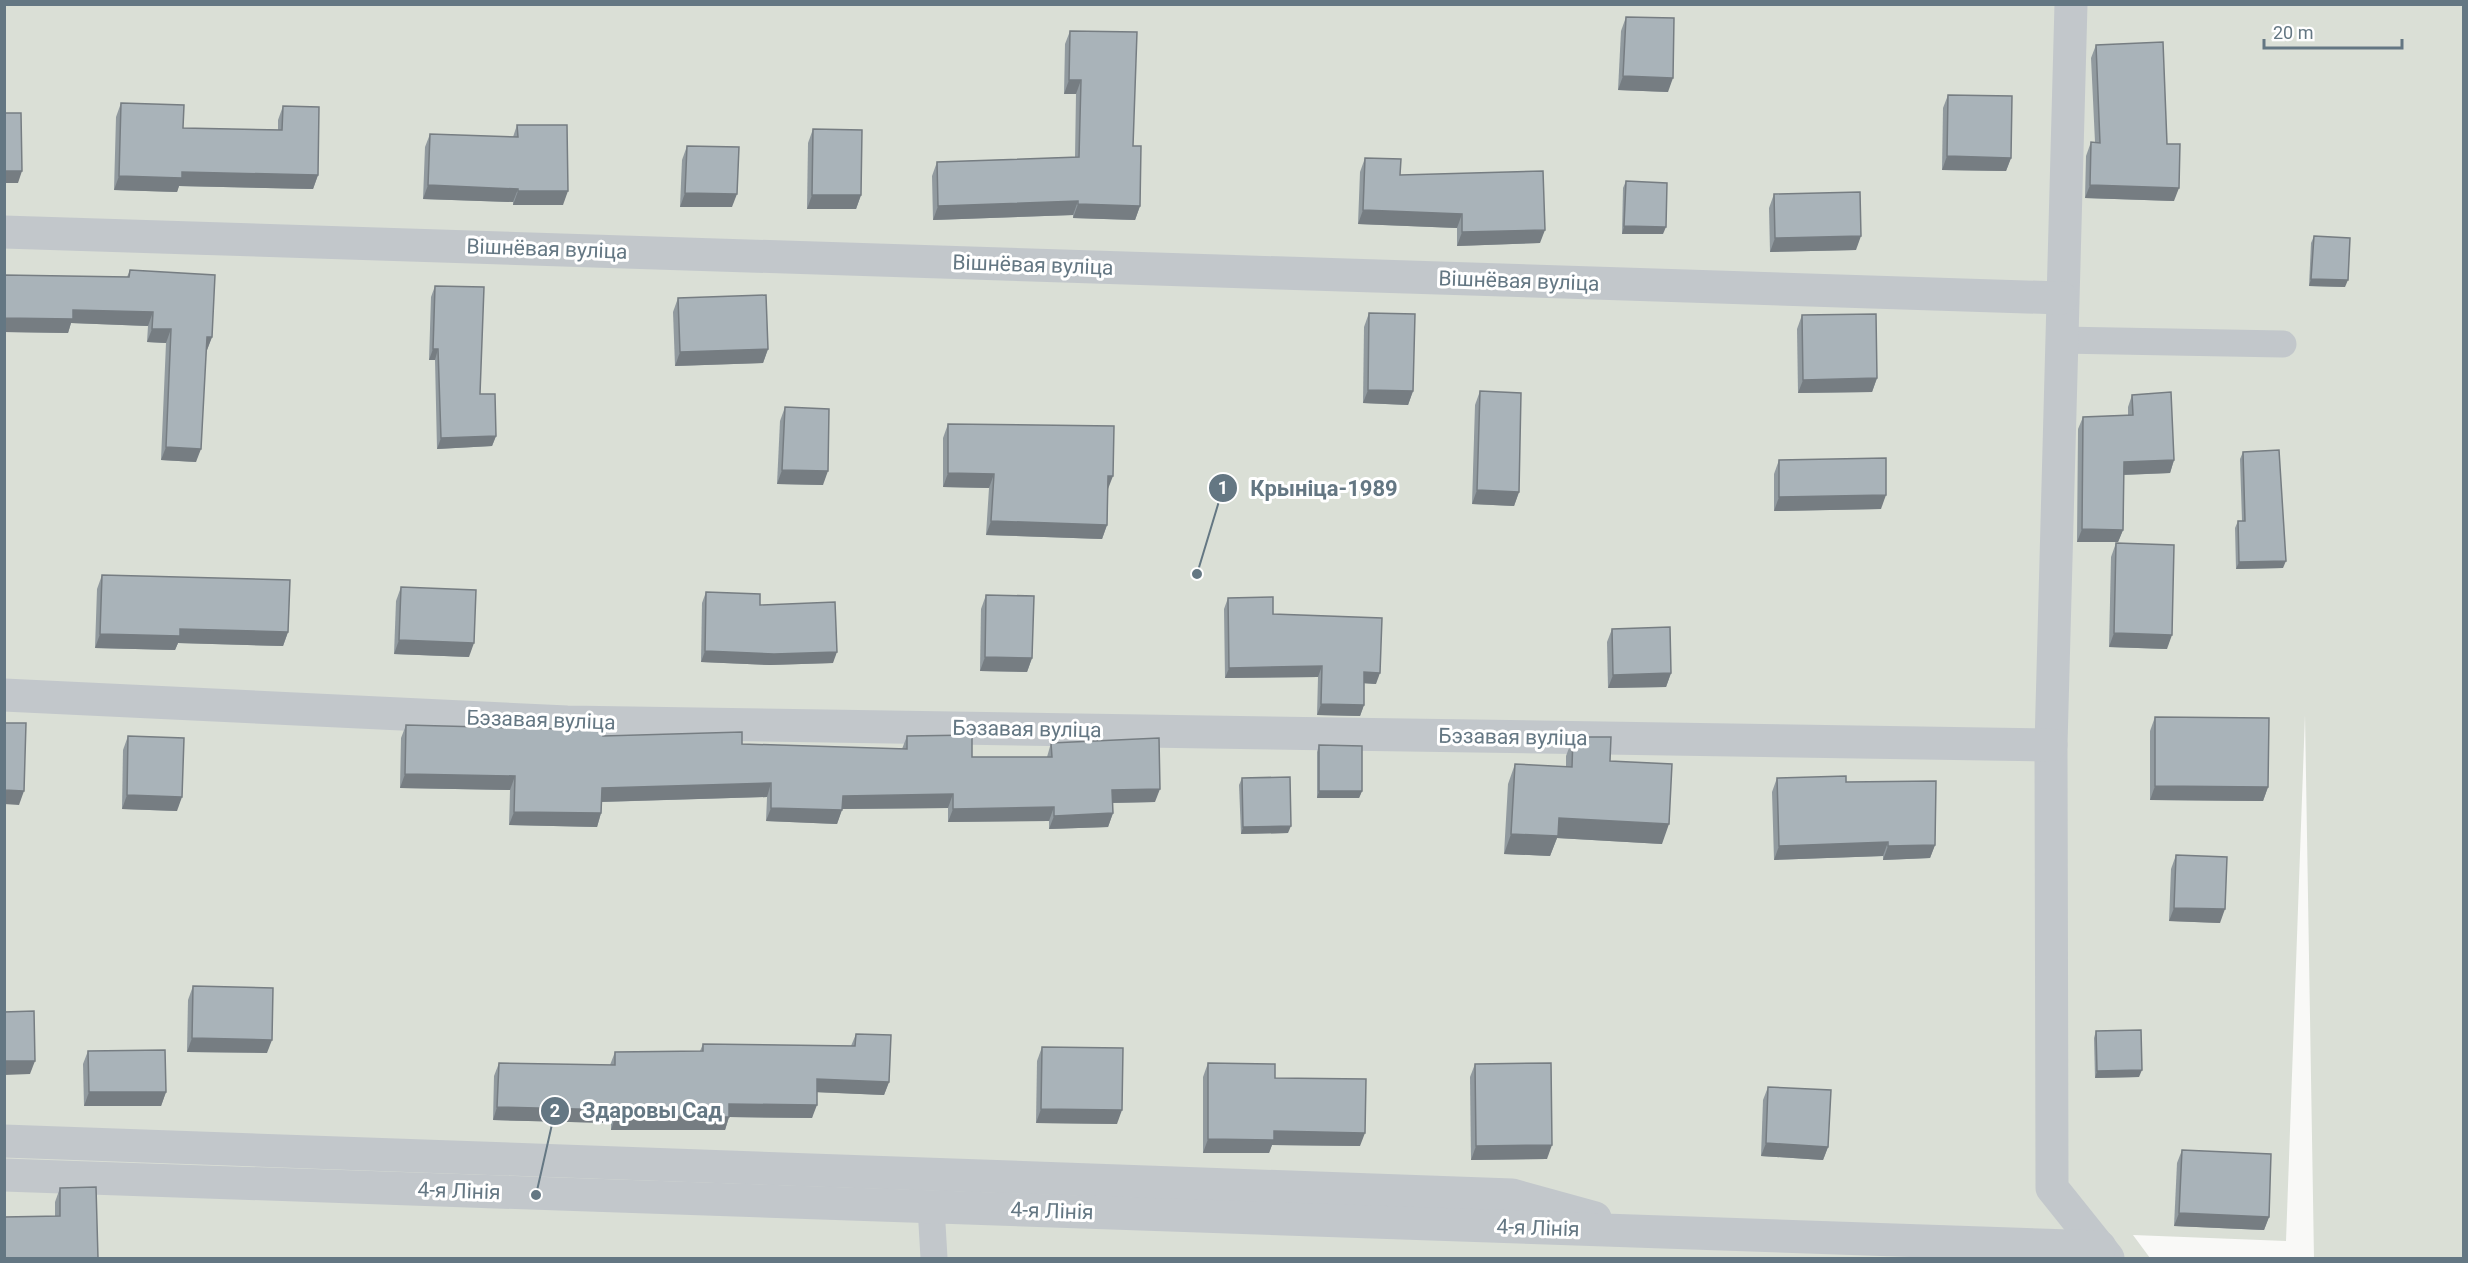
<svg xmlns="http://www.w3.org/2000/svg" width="2468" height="1263" font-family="Roboto,sans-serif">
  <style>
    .green { fill: #dadfd6 }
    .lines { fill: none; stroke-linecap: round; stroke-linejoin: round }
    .service { stroke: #c2c7cb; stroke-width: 27 }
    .minor { stroke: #c2c7cb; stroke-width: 33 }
    .wall { fill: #919a9f }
    .shaded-wall { fill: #767d82 }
    .building { fill: #a9b3b9; stroke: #767d82; stroke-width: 1.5 }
    .labels { text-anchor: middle; stroke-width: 6; stroke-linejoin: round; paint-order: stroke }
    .street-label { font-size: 21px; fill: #647783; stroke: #fff }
    .leader { fill: none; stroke: #647783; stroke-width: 2 }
    .callout-dot { fill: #647783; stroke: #fff; stroke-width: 2 }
    .mark-label { font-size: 18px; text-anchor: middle; font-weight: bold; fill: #fff }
    .callout-label { font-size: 22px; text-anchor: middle; font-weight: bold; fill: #647783; stroke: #fff; stroke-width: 6; stroke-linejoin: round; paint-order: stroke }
  </style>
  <rect width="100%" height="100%" fill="#f9f9f7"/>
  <polygon class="green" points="5,5 2463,5 2463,1258 2314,1258 2305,715 2286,1241 2133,1235 2150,1258 5,1258"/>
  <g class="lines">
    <g class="service">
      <polyline points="2060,340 2283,344"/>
      <polyline points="931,1207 934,1258"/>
    </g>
    <g class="minor">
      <polyline points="2071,4 2051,745 2052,1188 2108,1258"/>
      <polyline points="4,232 2061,298"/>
      <polyline points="4,695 567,722 2051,745"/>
      <polyline points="4,1141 1512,1195 1595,1218"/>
      <polyline points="4,1175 2100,1247"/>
    </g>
  </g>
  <g class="wall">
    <polygon points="1626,17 1668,92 1618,90 1621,31"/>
    <polygon points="1070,31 1133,146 1140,206 1135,220 1073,218 1073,215 933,220 932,176 937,162 1075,157 1076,94 1064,94 1065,44"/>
    <polygon points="2096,45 2167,144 2174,201 2085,198 2086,156 2091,142 2095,142 2091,58"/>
    <polygon points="1948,95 2011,158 2006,171 1942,170 1943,108"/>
    <polygon points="121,103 183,128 278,130 278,120 283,106 318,175 313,189 179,186 177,192 114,190 116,117"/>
    <polygon points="517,125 563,205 513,205 513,202 423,199 425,147 430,134 513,137"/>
    <polygon points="813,129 861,195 856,209 807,209 808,143"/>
    <polygon points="687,146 732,207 680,207 682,160"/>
    <polygon points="1365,158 1540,243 1457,246 1457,228 1358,224 1360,172"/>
    <polygon points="1626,181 1663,234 1622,234 1623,188"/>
    <polygon points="1774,194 1856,250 1770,252 1769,208"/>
    <polygon points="2314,236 2345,287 2309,286 2311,243"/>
    <polygon points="130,270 212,337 207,350 206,350 196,462 161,460 166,343 147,342 148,326 71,323 68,333 4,332 4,275 127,277"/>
    <polygon points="435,286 496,436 492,446 437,449 435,360 429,360 431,297"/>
    <polygon points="678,298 768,349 763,363 675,366 673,312"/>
    <polygon points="1369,313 1413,391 1408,405 1363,403 1364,327"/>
    <polygon points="1802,315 1877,378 1872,392 1798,393 1797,329"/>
    <polygon points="1480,391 1519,492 1514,506 1472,504 1475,405"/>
    <polygon points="2132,395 2174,460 2170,473 2124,475 2123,530 2118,542 2077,542 2078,429 2083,417 2128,415 2128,407"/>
    <polygon points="785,407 823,485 777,484 780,421"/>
    <polygon points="948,424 1108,489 1107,525 1102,539 986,535 989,488 943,487 943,438"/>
    <polygon points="2243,452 2283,568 2236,569 2235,528 2238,521 2242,521 2240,459"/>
    <polygon points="1779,460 1881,509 1774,511 1774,474"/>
    <polygon points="2116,543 2167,649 2109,647 2111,557"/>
    <polygon points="102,575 288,632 283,646 178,643 175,650 95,648 97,589"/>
    <polygon points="401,587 469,657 394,654 396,601"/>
    <polygon points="706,592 760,605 833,663 770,665 701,662 702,603"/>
    <polygon points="986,595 1032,658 1027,672 980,671 981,609"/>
    <polygon points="1228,598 1273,614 1376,684 1364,683 1364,705 1360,716 1317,715 1318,677 1225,678 1224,609"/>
    <polygon points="1612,629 1671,673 1666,687 1608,688 1607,642"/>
    <polygon points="2155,717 2268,787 2263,801 2150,800 2150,731"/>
    <polygon points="406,725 742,744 902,749 907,736 972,757 1047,757 1051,743 1155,802 1113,803 1113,813 1108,827 1049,829 1049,821 948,822 948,808 842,809 837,824 766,821 767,797 602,802 601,813 597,827 509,825 510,790 400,788 401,738"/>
    <polygon points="128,736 177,811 122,809 123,750"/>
    <polygon points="1573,737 1610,761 1662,844 1557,838 1550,856 1504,854 1508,784 1515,764 1566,767 1566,756"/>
    <polygon points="1319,745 1362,791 1359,798 1317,798 1317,752"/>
    <polygon points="1242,778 1288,833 1241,834 1239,785"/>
    <polygon points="1777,778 1846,782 1935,845 1930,858 1883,860 1883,856 1774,860 1772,792"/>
    <polygon points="2176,855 2220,923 2169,921 2171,869"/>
    <polygon points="193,986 267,1053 187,1052 188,1000"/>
    <polygon points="2096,1031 2139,1077 2095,1078 2094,1038"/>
    <polygon points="856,1034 889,1082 884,1095 817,1092 812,1118 729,1117 725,1130 611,1130 611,1123 493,1120 494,1076 499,1063 610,1065 615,1052 700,1051 703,1044 851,1046"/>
    <polygon points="1042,1047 1117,1124 1036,1123 1037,1061"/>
    <polygon points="88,1051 166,1092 161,1106 84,1106 83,1064"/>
    <polygon points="1208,1063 1275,1078 1360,1146 1272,1145 1269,1153 1203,1153 1203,1077"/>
    <polygon points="1475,1064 1547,1159 1471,1160 1470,1077"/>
    <polygon points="1768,1087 1828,1147 1823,1160 1761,1156 1763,1100"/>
    <polygon points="2182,1150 2269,1217 2264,1230 2174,1226 2177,1163"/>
    <polygon points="60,1188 98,1258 55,1216 55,1202"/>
  </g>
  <g class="shaded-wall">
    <polygon points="1623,76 1673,78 1668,92 1618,90"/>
    <polygon points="1069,80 1081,80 1076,94 1064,94"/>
    <polygon points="1947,156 2011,158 2006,171 1942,170"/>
    <polygon points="4,171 22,171 18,183 4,183"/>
    <polygon points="182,172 318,175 313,189 179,186 177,192 114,190 119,176"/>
    <polygon points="428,185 518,189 513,202 423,199"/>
    <polygon points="2090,185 2179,188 2174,201 2085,198"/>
    <polygon points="518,191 568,191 563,205 513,205"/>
    <polygon points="685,193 737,194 732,207 680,207"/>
    <polygon points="812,195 861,195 856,209 807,209"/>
    <polygon points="1078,201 1073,215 933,220 938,206"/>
    <polygon points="1078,204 1140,206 1135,220 1073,218"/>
    <polygon points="1363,210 1462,214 1457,228 1358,224"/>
    <polygon points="1624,226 1666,227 1663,234 1622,234"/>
    <polygon points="1545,230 1540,243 1457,246 1462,232"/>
    <polygon points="1861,236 1856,250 1770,252 1775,238"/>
    <polygon points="2311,279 2348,280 2345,287 2309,286"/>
    <polygon points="73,310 153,312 148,326 71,323 68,333 4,332 4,318"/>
    <polygon points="152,329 171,329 166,343 147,342"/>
    <polygon points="207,337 212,337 207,350 202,350"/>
    <polygon points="433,349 438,349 435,360 429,360"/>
    <polygon points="768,349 763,363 675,366 680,352"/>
    <polygon points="1877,378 1872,392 1798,393 1803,380"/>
    <polygon points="1368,390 1413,391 1408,405 1363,403"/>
    <polygon points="496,436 492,446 437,449 441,438"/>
    <polygon points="166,447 201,449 196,462 161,460"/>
    <polygon points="2174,460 2170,473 2119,475 2124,462"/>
    <polygon points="782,470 828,471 823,485 777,484"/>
    <polygon points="948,473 994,474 989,488 943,487"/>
    <polygon points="1108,476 1113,476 1108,489 1103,489"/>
    <polygon points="1477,490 1519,492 1514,506 1472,504"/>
    <polygon points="1886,495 1881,509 1774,511 1779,497"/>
    <polygon points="991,521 1107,525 1102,539 986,535"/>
    <polygon points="2082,529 2123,530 2118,542 2077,542"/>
    <polygon points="2286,561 2283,568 2236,569 2239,562"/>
    <polygon points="180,629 288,632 283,646 178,643 175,650 95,648 100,634"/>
    <polygon points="2114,633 2172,635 2167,649 2109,647"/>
    <polygon points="399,640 474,643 469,657 394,654"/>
    <polygon points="705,651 837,652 833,663 770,665 701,662"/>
    <polygon points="985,657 1032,658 1027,672 980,671"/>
    <polygon points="1322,666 1318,677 1225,678 1229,668"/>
    <polygon points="1364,672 1380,673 1376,684 1360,683"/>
    <polygon points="1671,673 1666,687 1608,688 1613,675"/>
    <polygon points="1321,704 1364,705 1360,716 1317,715"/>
    <polygon points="405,774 515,776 510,790 400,788"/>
    <polygon points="771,783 767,797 597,802 602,788"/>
    <polygon points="2155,786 2268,787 2263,801 2150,800"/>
    <polygon points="1160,789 1155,802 1107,803 1112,790"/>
    <polygon points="4,790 24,791 19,805 4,804"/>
    <polygon points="1319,791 1362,791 1359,798 1317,798"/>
    <polygon points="953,794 948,808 838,809 843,796"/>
    <polygon points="127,795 182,797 177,811 122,809"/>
    <polygon points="1054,807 1049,821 948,822 953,809"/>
    <polygon points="771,808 842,810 837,824 766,821"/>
    <polygon points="514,812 601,813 597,827 509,825"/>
    <polygon points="1113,813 1108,827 1049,829 1054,816"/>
    <polygon points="1559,818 1669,824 1662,844 1557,838 1550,856 1504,854 1511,834"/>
    <polygon points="1291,826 1288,833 1241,834 1243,827"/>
    <polygon points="1888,842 1883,856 1774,860 1779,846"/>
    <polygon points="1935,845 1930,858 1883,860 1888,846"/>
    <polygon points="2174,908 2225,909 2220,923 2169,921"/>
    <polygon points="192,1038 272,1040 267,1053 187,1052"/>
    <polygon points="4,1061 35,1061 30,1074 4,1075"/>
    <polygon points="2142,1070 2139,1077 2095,1078 2097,1071"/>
    <polygon points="817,1079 889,1082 884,1095 812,1092"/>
    <polygon points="89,1092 166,1092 161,1106 84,1106"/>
    <polygon points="729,1104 817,1105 812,1118 729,1117 725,1130 611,1130 615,1117"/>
    <polygon points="497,1107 615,1110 611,1123 493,1120"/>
    <polygon points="1041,1109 1122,1110 1117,1124 1036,1123"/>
    <polygon points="1274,1131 1365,1133 1360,1146 1272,1145 1269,1153 1203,1153 1208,1139"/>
    <polygon points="1766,1143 1828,1147 1823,1160 1761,1156"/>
    <polygon points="1552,1145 1547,1159 1471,1160 1476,1146"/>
    <polygon points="2179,1213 2269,1217 2264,1230 2174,1226"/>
  </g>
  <g class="building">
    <polygon points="1626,17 1674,18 1673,78 1623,76"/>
    <polygon points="1070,31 1137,32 1133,146 1141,146 1140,206 1078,204 1078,201 938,206 937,162 1079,157 1081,80 1069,80"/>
    <polygon points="2163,42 2167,144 2180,144 2179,188 2090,185 2091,142 2100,143 2096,45"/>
    <polygon points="1948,95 2012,96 2011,158 1947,156"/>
    <polygon points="121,103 184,105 183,128 282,130 283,106 319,107 318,175 182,172 182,178 119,176"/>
    <polygon points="4,113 21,113 22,171 4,171"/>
    <polygon points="517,125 567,125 568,191 518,191 518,189 428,185 430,134 518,137"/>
    <polygon points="813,129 862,130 861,195 812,195"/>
    <polygon points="687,146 739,147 737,194 685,193"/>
    <polygon points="1365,158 1401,159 1400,175 1543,171 1545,230 1462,232 1462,214 1363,210"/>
    <polygon points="1626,181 1667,183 1666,227 1624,226"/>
    <polygon points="1860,192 1861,236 1775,238 1774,194"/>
    <polygon points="2314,236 2350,238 2348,280 2311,279"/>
    <polygon points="130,270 215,275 212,337 207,337 201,449 166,447 171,329 152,329 153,312 73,310 73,319 4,318 4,275 129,277"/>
    <polygon points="435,286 484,287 480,394 495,394 496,436 441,438 438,349 433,349"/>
    <polygon points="766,295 768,349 680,352 678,298"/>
    <polygon points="1369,313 1415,314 1413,391 1368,390"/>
    <polygon points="1876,314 1877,378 1803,380 1802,315"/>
    <polygon points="1480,391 1521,393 1519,492 1477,490"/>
    <polygon points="2171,392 2174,460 2124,462 2123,530 2082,529 2083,417 2133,415 2132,395"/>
    <polygon points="785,407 829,409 828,471 782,470"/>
    <polygon points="948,424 1114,426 1113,476 1108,476 1107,525 991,521 994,474 948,473"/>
    <polygon points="2279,450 2286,561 2239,562 2238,521 2245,521 2243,452"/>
    <polygon points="1886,458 1886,495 1779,497 1779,460"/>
    <polygon points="2116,543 2174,545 2172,635 2114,633"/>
    <polygon points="102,575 290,580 288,632 180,629 180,636 100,634"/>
    <polygon points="401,587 476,590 474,643 399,640"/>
    <polygon points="706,592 760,594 760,605 835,602 837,652 774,654 705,651"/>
    <polygon points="986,595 1034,596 1032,658 985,657"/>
    <polygon points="1273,597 1273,614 1382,618 1380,673 1364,672 1364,705 1321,704 1322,666 1229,668 1228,598"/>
    <polygon points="1670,627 1671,673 1613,675 1612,629"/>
    <polygon points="2155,717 2269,718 2268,787 2155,786"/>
    <polygon points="4,723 26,723 24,791 4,790"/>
    <polygon points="406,725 603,730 603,736 742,732 742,744 907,749 907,736 972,735 972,757 1052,757 1051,743 1159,738 1160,789 1112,790 1113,813 1054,816 1054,807 953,809 953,794 843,796 842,810 771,808 771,783 602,788 601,813 514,812 515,776 405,774"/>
    <polygon points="128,736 184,738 182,797 127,795"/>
    <polygon points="1573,737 1611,737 1610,761 1672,764 1669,824 1559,818 1558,836 1511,834 1515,764 1572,767"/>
    <polygon points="1319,745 1362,746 1362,791 1319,791"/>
    <polygon points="1846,776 1846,782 1936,781 1935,845 1888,846 1888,842 1779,846 1777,778"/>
    <polygon points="1290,777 1291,826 1243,827 1242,778"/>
    <polygon points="2176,855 2227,857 2225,909 2174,908"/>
    <polygon points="193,986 273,988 272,1040 192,1038"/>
    <polygon points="34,1011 35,1061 4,1061 4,1012"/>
    <polygon points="2141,1030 2142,1070 2097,1071 2096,1031"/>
    <polygon points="856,1034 891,1035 889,1082 817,1079 817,1105 729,1104 729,1117 615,1117 615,1110 497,1107 499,1063 615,1065 615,1052 703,1051 703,1044 855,1046"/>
    <polygon points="1042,1047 1123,1048 1122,1110 1041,1109"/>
    <polygon points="165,1050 166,1092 89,1092 88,1051"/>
    <polygon points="1208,1063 1275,1064 1275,1078 1366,1079 1365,1133 1274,1131 1274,1140 1208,1139"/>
    <polygon points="1551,1063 1552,1145 1476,1146 1475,1064"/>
    <polygon points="1768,1087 1831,1090 1828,1147 1766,1143"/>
    <polygon points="2182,1150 2271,1154 2269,1217 2179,1213"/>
    <polygon points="96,1187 98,1258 4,1258 4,1217 60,1216 60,1188"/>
  </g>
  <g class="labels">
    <g class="street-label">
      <text transform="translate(547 249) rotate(2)" y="7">Вішнёвая вуліца</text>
      <text transform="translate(1033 265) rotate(2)" y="7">Вішнёвая вуліца</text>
      <text transform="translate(1519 281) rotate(2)" y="7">Вішнёвая вуліца</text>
      <text transform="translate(541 720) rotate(2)" y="7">Бэзавая вуліца</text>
      <text transform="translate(1027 729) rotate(1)" y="7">Бэзавая вуліца</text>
      <text transform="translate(1513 737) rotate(1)" y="7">Бэзавая вуліца</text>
      <text transform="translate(459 1191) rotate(2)" y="7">4-я Лінія</text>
      <text transform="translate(1052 1211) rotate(2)" y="7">4-я Лінія</text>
      <text transform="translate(1538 1228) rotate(2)" y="7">4-я Лінія</text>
    </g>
  </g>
  <path class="leader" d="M1197 574L1223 488M536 1195L555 1111"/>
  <g class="callout-dot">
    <circle cx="1197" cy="574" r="6"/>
    <circle cx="536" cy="1195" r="6"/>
    <circle cx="1223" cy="488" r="15"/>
    <circle cx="555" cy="1111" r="15"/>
  </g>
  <g class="mark-label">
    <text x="1223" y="494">1</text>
    <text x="555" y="1117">2</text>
  </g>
  <g class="callout-label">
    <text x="1324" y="496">Крыніца-1989</text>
    <text x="652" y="1118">Здаровы Сад</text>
  </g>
  <rect width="2468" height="1263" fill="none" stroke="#647783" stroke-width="12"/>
  <path d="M2264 39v9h138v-9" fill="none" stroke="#647783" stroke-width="3"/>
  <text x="2273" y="39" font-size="18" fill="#647783" stroke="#ffffff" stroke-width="4.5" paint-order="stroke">20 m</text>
</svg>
